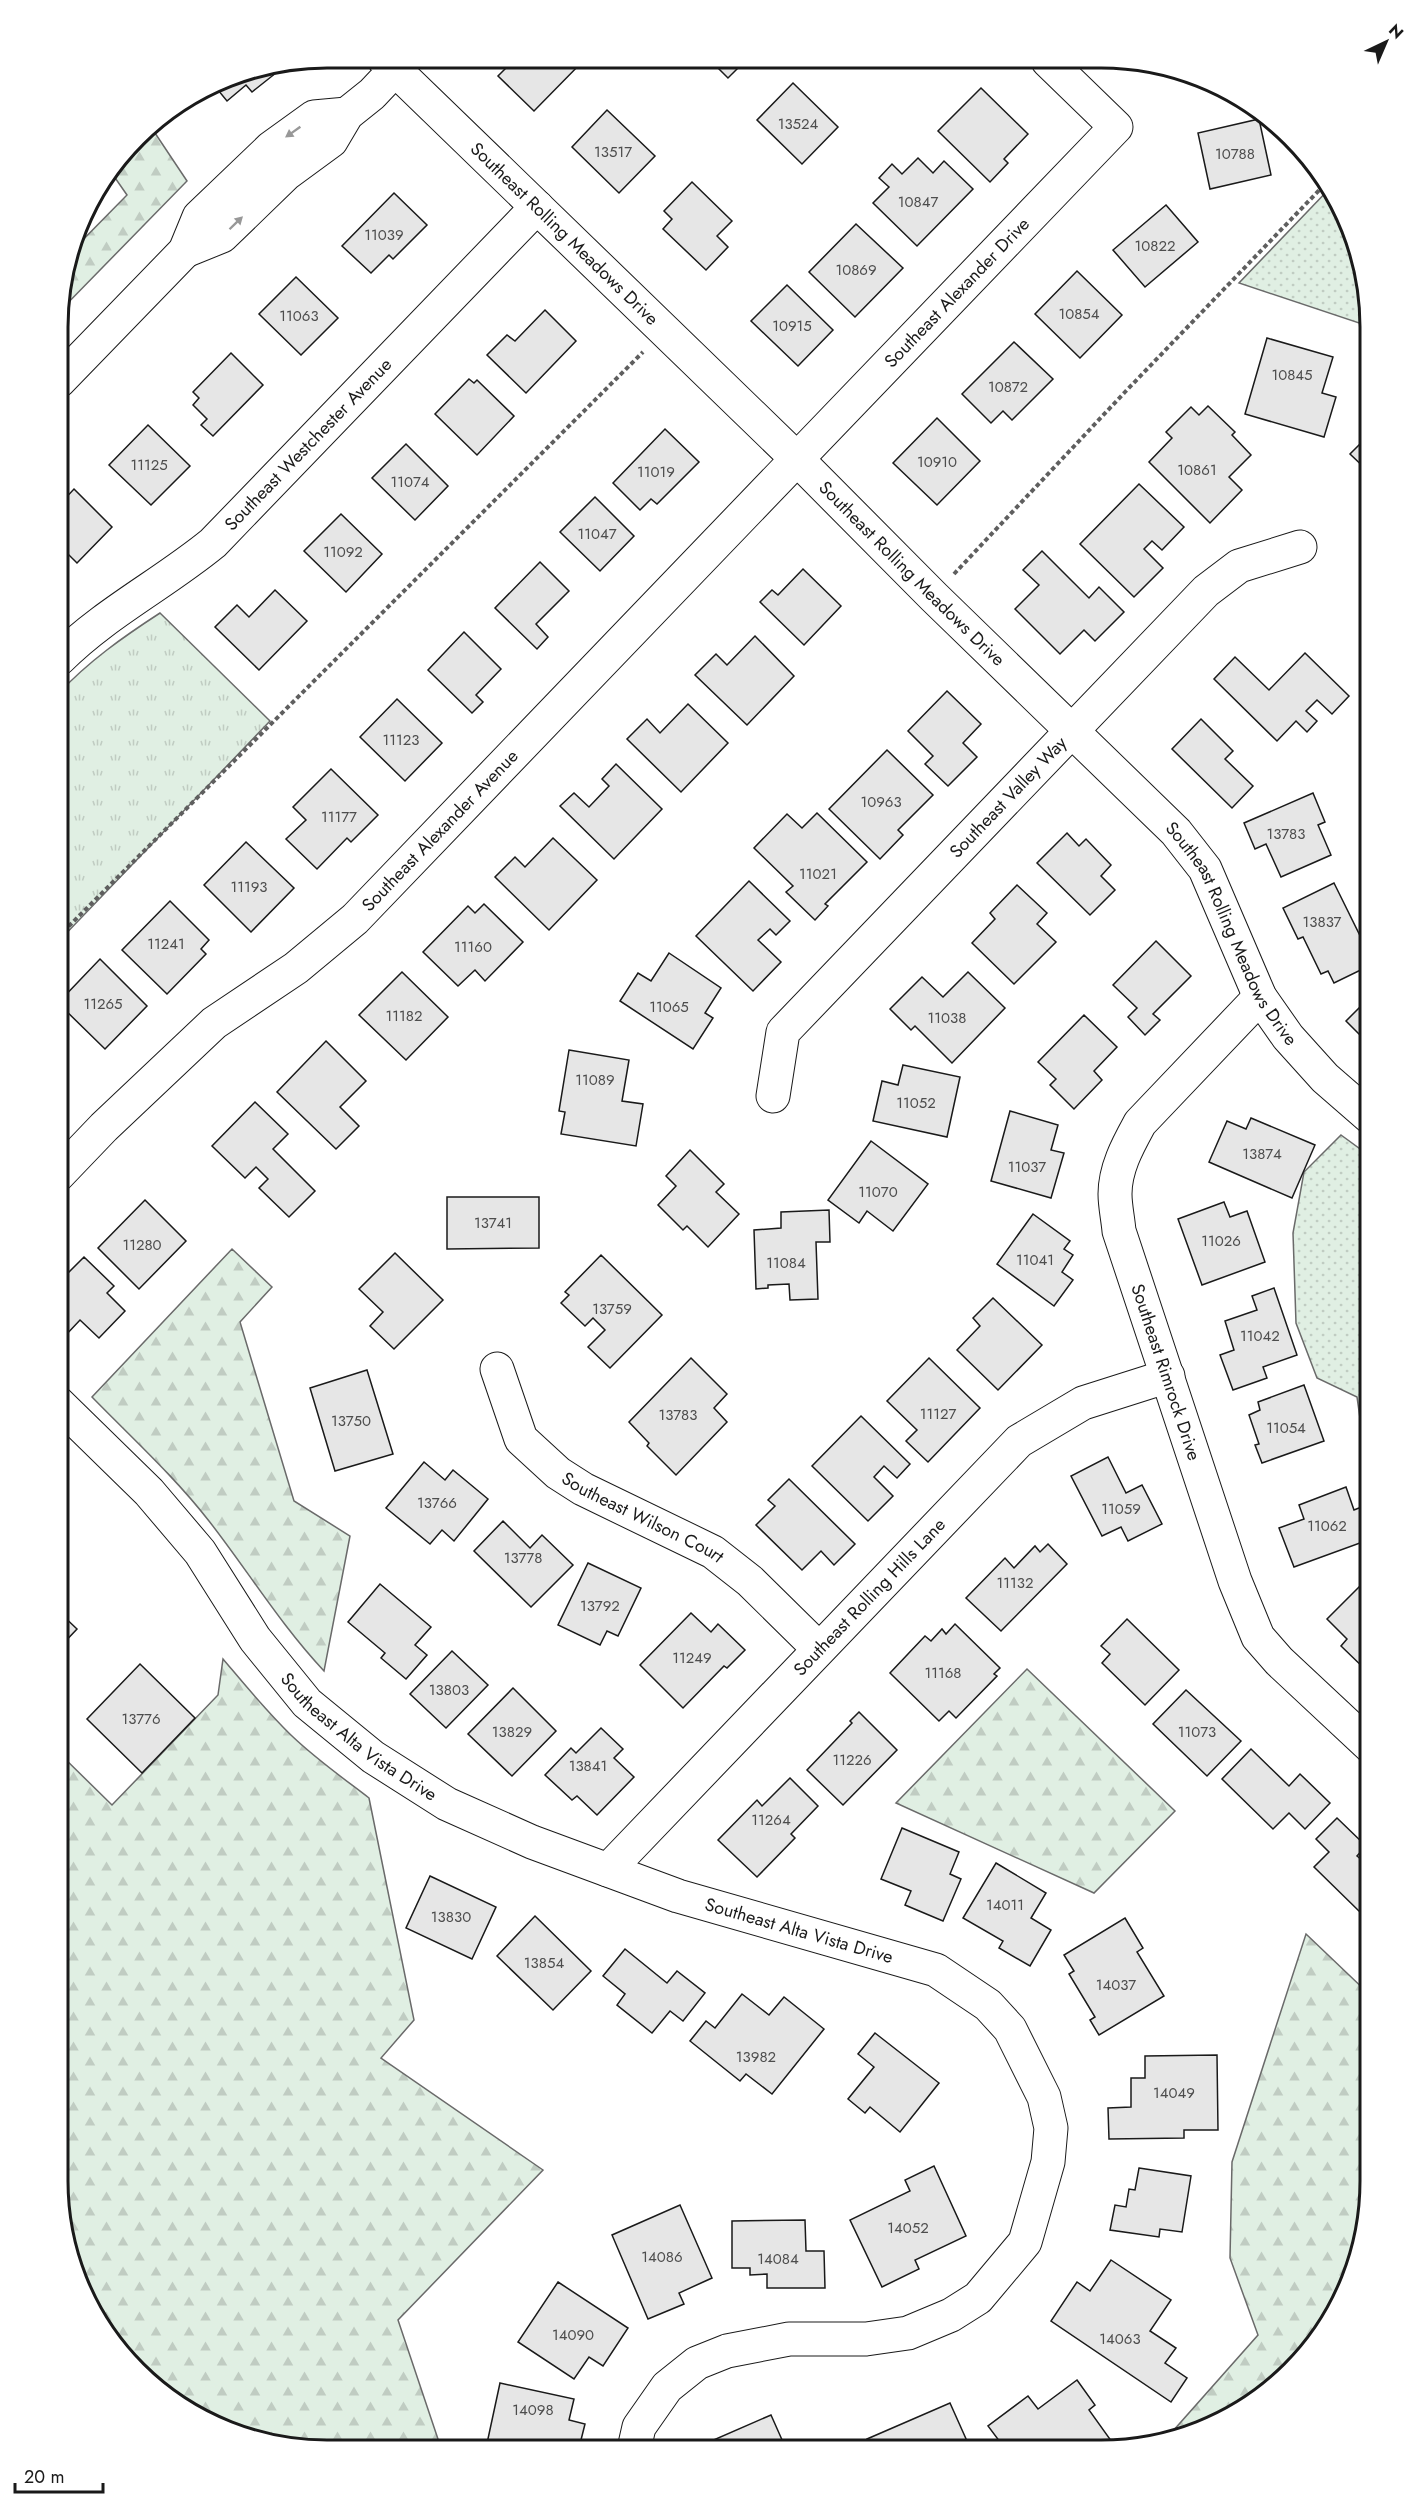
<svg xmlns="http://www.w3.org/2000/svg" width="1428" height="2507" font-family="Jost,sans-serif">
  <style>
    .grass { fill: url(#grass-dots); stroke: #6a6a6a; stroke-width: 1.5 }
    .forest { fill: url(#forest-firs); stroke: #6a6a6a; stroke-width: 1.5 }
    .park { fill: url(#park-tufts); stroke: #6a6a6a; stroke-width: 1.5 }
    .building { fill: #e6e6e6; stroke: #1a1a1a; stroke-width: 1.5 }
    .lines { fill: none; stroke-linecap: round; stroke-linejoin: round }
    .minor-casing { stroke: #1a1a1a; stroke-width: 35 }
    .path { stroke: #5f5f5f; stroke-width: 4; stroke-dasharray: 4.5 3; stroke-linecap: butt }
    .minor { stroke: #fff; stroke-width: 33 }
    .oneway { fill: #989898 }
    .labels { text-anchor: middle; stroke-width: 4.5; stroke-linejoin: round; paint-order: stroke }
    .number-label { font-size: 15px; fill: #4d4d4d }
    .street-label { font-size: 18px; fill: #1a1a1a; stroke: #fff }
    .rim { fill: none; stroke: #1a1a1a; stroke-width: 3 }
  </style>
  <defs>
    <pattern id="grass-dots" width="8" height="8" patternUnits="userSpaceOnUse" patternTransform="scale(1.5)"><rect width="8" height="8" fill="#e0efe3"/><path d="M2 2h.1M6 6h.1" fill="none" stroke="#c0ccc2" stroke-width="1.8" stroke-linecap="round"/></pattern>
    <pattern id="forest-firs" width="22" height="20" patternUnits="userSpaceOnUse" patternTransform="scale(1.5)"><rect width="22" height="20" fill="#e0efe3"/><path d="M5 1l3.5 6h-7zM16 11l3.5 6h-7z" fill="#c0ccc2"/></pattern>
    <pattern id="park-tufts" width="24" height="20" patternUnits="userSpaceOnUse" patternTransform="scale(1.5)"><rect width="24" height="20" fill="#e0efe3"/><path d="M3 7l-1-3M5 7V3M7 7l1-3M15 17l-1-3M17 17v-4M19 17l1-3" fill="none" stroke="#c0ccc2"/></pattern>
  </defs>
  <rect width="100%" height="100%" fill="#fff"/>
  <g class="grass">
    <polygon points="1331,187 1357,239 1371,327 1239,283"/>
    <polygon points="1341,1135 1371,1157 1371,1496 1357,1397 1317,1378 1296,1323 1293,1233 1304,1172"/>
  </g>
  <g class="forest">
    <polygon points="149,124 187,181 59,312 59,291 71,252 127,195 111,172"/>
    <path d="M232 1249 272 1287 240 1322 294 1501 350 1536 324 1671C280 1624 248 1571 209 1521 174 1476 132 1438 92 1397Z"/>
    <path d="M223 1659C245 1685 267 1712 292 1736 316 1759 343 1778 369 1798L414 2020 381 2058 543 2170 398 2320 441 2448H291L223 2429 162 2394 103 2331 71 2268 57 2181 58 1752 112 1805 218 1695Z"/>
    <polygon points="1027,1669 1175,1811 1094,1893 896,1803"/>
    <polygon points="1306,1934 1370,1995 1370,2199 1357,2268 1316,2344 1265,2395 1189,2436 1165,2440 1258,2335 1230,2258 1232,2162"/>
  </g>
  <path class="park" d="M160 613 270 721 58 942 59 693C89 661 123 637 160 613Z"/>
  <g class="building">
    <polygon points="516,58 585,59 534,111 498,76"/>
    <polygon points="709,59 746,60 728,78"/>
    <polygon points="286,65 252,92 246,85 227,101 213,84 223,77"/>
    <polygon points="793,83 838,127 802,164 757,120"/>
    <polygon points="981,88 1028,134 1004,159 1008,163 990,182 938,131"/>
    <polygon points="607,110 655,156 619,193 572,147"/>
    <polygon points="1259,119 1271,175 1210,189 1198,133"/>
    <polygon points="918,158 933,173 944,161 973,189 917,246 873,203 889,187 879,178 892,164 902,174"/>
    <polygon points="692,182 732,221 717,236 728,247 706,270 663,229 672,219 664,211"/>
    <polygon points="394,193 427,225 393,259 389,255 371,273 342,246"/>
    <polygon points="1166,205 1198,242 1145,287 1113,250"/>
    <polygon points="856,224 903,268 855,317 809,272"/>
    <polygon points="1077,271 1122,315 1080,358 1035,314"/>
    <polygon points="296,277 338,318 301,355 259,314"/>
    <polygon points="787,285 833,330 798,366 751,321"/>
    <polygon points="545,310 576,341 526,393 487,355 507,335 515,341"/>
    <polygon points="1267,338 1333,357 1322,393 1336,397 1324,437 1245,414"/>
    <polygon points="1014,342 1053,379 1012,420 1003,411 991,423 962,394"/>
    <polygon points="231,353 263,385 213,436 201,425 207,419 193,405 199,398 193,392"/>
    <polygon points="469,379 474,383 477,380 514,416 477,455 435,414"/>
    <polygon points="1208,406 1235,432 1232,435 1251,455 1229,477 1242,490 1210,523 1149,462 1172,438 1166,432 1191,407 1199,415"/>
    <polygon points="937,418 980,461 937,505 893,463"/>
    <polygon points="148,425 190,466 151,505 109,465"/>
    <polygon points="665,429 699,462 657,504 651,499 640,510 613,483"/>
    <polygon points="1371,433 1371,474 1350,454"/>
    <polygon points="406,444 448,486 415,520 372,478"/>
    <polygon points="1139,484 1184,527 1162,550 1152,541 1144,549 1163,568 1134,597 1080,544"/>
    <polygon points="74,489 112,527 77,563 69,555 59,566 59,505"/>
    <polygon points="595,497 634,536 600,571 560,532"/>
    <polygon points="341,514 382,554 346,592 304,551"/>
    <polygon points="1042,551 1089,598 1099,587 1124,612 1095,641 1084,630 1060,654 1015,609 1039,585 1023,570"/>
    <polygon points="540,562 569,591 536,624 548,637 537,649 495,608"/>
    <polygon points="803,569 841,606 804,645 760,602 772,590 778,595"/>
    <polygon points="275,590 307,621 259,670 215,627 237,605 249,617"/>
    <polygon points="464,632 501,669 476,695 483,702 472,713 428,670"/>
    <polygon points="755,636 794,676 747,725 695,675 716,654 727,665"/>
    <polygon points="1305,653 1349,696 1332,714 1317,700 1306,711 1317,721 1307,732 1296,721 1277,741 1214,679 1235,657 1269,690"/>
    <polygon points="1371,661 1371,681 1361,669"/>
    <polygon points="947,691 981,724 963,743 977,757 948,786 925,764 933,756 908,731"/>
    <polygon points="397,699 442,743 405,781 360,737"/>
    <polygon points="688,704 728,743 681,792 627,739 647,719 660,733"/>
    <polygon points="1201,719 1233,751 1225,759 1253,786 1232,808 1172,749"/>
    <polygon points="887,750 933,795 898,830 903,835 880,859 829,809"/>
    <polygon points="616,764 662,809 614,859 560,806 574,793 589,807 609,786 602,779"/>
    <polygon points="331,769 378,815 351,842 347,838 317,869 286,839 306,820 293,807"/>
    <polygon points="1313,793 1325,822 1318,825 1331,855 1281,877 1266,844 1255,849 1244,823"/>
    <polygon points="817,813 867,862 825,904 828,906 815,920 786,892 793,886 754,848 787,814 802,828"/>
    <polygon points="1067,833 1079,846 1086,839 1111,865 1101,876 1115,890 1090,915 1037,863"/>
    <polygon points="553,838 597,880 549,930 495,877 515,857 525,867"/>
    <polygon points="246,842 294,888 251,932 204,885"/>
    <polygon points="749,881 790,921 776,935 770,929 758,940 781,962 753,991 696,936"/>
    <polygon points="1334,883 1371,958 1371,965 1334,983 1328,971 1321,974 1303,937 1298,939 1283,908"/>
    <polygon points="1017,885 1047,913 1037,924 1056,942 1014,984 972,943 995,919 990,913"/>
    <polygon points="170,901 209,940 201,949 206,954 167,994 122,950"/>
    <polygon points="484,904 523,942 485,981 475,970 458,986 423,952 468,906 475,913"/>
    <polygon points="1156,941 1191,976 1153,1014 1160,1020 1145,1035 1128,1017 1137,1008 1113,985"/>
    <polygon points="669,953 721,988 705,1013 713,1018 693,1049 620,1001 638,973 651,981"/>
    <polygon points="100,959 147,1006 105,1049 58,1003"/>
    <polygon points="402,972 448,1017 406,1060 359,1015"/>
    <polygon points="968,972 1005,1008 952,1063 915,1026 911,1030 890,1009 922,977 943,997"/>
    <polygon points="1371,996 1371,1046 1346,1021"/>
    <polygon points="1084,1015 1117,1047 1094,1071 1102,1080 1074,1109 1050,1085 1056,1079 1038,1062"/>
    <polygon points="326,1041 366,1081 340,1107 359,1126 336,1149 277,1092"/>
    <polygon points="569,1050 629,1060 622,1101 643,1104 636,1146 561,1134 565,1112 559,1111"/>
    <polygon points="903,1065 960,1077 947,1137 873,1121 882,1081 898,1085"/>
    <polygon points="255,1102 288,1134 273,1149 315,1191 289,1217 259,1188 268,1179 256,1167 245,1178 212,1146"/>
    <polygon points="1010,1111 1058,1125 1051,1150 1064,1153 1051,1198 991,1181"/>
    <polygon points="1251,1118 1315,1145 1292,1198 1209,1162 1227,1121 1246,1129"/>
    <polygon points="871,1141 928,1184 893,1231 867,1211 859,1223 828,1200"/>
    <polygon points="690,1150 724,1184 716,1192 739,1214 708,1247 687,1226 683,1230 658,1205 676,1186 666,1176"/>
    <polygon points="447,1197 539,1197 539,1248 447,1249"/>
    <polygon points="145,1200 186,1241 139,1289 98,1248"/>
    <polygon points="1224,1202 1230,1217 1247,1211 1265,1262 1202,1285 1178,1219"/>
    <polygon points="829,1210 830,1242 816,1242 818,1299 790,1300 789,1284 768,1285 768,1288 756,1289 754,1230 781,1228 781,1212"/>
    <polygon points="1033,1214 1070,1241 1064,1249 1073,1255 1062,1272 1073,1280 1054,1306 997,1264"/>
    <polygon points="395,1253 443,1300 394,1349 370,1326 383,1312 359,1289"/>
    <polygon points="601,1255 662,1315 610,1368 588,1347 605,1330 593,1318 585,1326 561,1303 569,1295 565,1292"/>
    <polygon points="84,1257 114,1286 107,1293 125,1311 99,1338 80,1320 64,1337 58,1332 58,1283"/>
    <polygon points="1274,1288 1297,1355 1263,1367 1267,1378 1233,1390 1220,1355 1234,1350 1225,1321 1257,1310 1252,1296"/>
    <polygon points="993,1298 1042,1345 998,1390 957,1350 980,1326 973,1318"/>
    <polygon points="691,1358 727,1394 714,1408 727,1422 676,1475 647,1446 649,1443 629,1422"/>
    <polygon points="929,1358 980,1408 928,1462 906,1441 917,1430 887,1401"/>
    <polygon points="367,1370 393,1454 335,1471 310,1388"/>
    <polygon points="1304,1385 1324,1441 1262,1463 1255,1445 1259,1444 1249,1415 1260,1410 1258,1402"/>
    <polygon points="861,1416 910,1464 897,1478 884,1466 874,1477 893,1496 868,1521 812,1466"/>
    <polygon points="1108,1457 1126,1493 1142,1485 1162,1524 1128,1541 1121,1527 1102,1536 1071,1476"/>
    <polygon points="424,1462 445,1480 453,1470 488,1499 454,1541 442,1530 430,1544 386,1508"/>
    <polygon points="789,1479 855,1544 834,1565 821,1551 802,1570 756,1525 775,1506 768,1500"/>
    <polygon points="1346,1487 1354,1510 1364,1506 1371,1524 1371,1539 1294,1567 1279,1528 1304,1519 1299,1505"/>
    <polygon points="503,1521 530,1548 542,1535 573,1565 531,1607 474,1551"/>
    <polygon points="1048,1544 1067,1564 1001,1631 966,1598 1005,1558 1014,1568 1035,1546 1040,1552"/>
    <polygon points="588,1563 641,1588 618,1636 607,1631 600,1645 558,1625"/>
    <polygon points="1371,1575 1371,1671 1369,1673 1341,1646 1347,1639 1327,1619"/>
    <polygon points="380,1584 431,1627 415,1645 427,1655 406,1679 381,1658 385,1653 348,1622"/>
    <polygon points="58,1587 67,1597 58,1607"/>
    <polygon points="58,1611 77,1629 58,1649"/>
    <polygon points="691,1613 711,1632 718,1624 745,1650 727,1668 724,1666 683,1708 640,1665"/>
    <polygon points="1127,1619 1179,1670 1145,1705 1102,1663 1110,1654 1101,1646"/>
    <polygon points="955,1624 1000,1668 994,1674 997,1676 956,1718 949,1711 939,1721 890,1673 925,1636 931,1641 942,1629 946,1634"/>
    <polygon points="452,1651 488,1685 446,1728 410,1694"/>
    <polygon points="140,1664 195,1718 142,1773 87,1719"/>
    <polygon points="513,1688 556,1731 512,1776 468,1734"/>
    <polygon points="1186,1690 1241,1741 1207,1776 1153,1724"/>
    <polygon points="859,1712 897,1750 843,1805 807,1770 852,1723 850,1721"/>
    <polygon points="601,1728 623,1749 614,1758 634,1777 597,1815 577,1796 572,1800 545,1775 571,1748 576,1753"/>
    <polygon points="1251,1749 1289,1786 1300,1774 1330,1803 1305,1829 1289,1813 1273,1829 1222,1779"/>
    <polygon points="790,1778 818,1806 791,1834 795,1838 757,1877 718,1840 757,1800 762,1806"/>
    <polygon points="1337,1818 1366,1846 1357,1856 1363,1861 1371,1853 1370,1904 1361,1913 1314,1867 1329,1852 1316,1839"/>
    <polygon points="902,1828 959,1852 950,1874 961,1879 943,1921 905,1905 911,1891 881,1879"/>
    <polygon points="996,1863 1046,1893 1031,1918 1051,1930 1030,1966 999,1948 1003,1941 963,1918"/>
    <polygon points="430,1876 496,1907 472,1959 406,1928"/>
    <polygon points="535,1916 591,1971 553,2010 497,1956"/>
    <polygon points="1125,1918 1143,1948 1137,1952 1164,1996 1099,2035 1090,2020 1095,2017 1069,1974 1074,1971 1064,1955"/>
    <polygon points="625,1949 667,1983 677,1971 705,1993 683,2021 670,2011 652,2033 617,2005 625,1994 603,1976"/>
    <polygon points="742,1994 769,2015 784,1997 824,2029 772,2094 746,2074 740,2081 690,2041 706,2021 715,2028"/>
    <polygon points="875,2033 939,2083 900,2132 870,2107 865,2113 848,2099 874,2067 858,2054"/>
    <polygon points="1217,2055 1218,2130 1184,2130 1184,2138 1109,2139 1108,2108 1131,2107 1131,2078 1145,2078 1145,2056"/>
    <polygon points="934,2166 966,2236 915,2260 919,2269 882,2287 850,2220 910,2191 905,2180"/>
    <polygon points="1139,2168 1191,2176 1182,2232 1160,2229 1159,2237 1110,2230 1115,2205 1126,2207 1129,2189 1135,2190"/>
    <polygon points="680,2205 712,2278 679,2293 684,2304 648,2319 612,2235"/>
    <polygon points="805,2220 806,2251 824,2251 825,2288 767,2288 767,2274 750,2275 750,2268 732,2268 732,2221"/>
    <polygon points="1111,2260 1171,2300 1150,2331 1176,2348 1165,2363 1187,2378 1171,2402 1051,2321 1077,2282 1090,2291"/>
    <polygon points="558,2282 628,2328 603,2366 589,2357 574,2379 518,2342"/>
    <polygon points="1077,2380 1095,2405 1089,2410 1112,2442 1101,2450 1023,2450 1021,2447 1017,2450 1006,2450 988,2426 1028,2396 1038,2409"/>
    <polygon points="500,2383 574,2399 569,2420 585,2424 579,2448 486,2448"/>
    <polygon points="950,2403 971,2450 871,2449 867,2439"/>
    <polygon points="771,2415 783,2442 771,2447 772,2449 693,2449"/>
  </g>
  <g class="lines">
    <defs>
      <g id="minor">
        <path id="s1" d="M382 57 796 458 934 597 1176 832 1205 869 1260 997 1288 1037 1325 1078 1371 1118"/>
        <polyline points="185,251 222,236 286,174 331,141 347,114 372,94 407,57"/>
        <polyline points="59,381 185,251 199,217 271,148 314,117 347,114"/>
        <path id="s2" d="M59 659C105 613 163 584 213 543L537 207"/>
        <path id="s3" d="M1260 997 1140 1123C1128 1145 1115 1168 1115 1194 1115 1206 1118 1219 1119 1231L1235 1581 1258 1637 1279 1661 1371 1747"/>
        <path id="s4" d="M773 1096 783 1032 1206 591 1239 566 1300 547"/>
        <path id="s5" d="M58 1175 104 1127 214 1023 296 968 355 919 1116 127 1048 61"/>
        <path id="s6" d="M497 1369 521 1439 558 1473 583 1489 713 1552 750 1581 818 1648"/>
        <path id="s7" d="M58 1403 149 1492 200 1552 255 1639 307 1703 373 1757 447 1804 532 1842 678 1896 936 1970 988 2005 1010 2029 1044 2097 1051 2128 1048 2162 1025 2242 978 2298 951 2315 908 2333 866 2339H789L727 2351 697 2363 667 2387 639 2427 634 2449"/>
        <path id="s8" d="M608 1870 1019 1441 1083 1403 1168 1376"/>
      </g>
    </defs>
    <use href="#minor" class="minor-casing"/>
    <g class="path">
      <polyline points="954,574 1125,392 1328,181"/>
      <polyline points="58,937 643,352"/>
    </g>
    <use href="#minor" class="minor"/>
  </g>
  <defs><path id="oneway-solid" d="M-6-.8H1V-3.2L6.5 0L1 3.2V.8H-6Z" transform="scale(1.5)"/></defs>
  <g class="oneway">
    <use href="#oneway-solid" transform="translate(293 132) rotate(145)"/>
    <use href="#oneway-solid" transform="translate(236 223) rotate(-44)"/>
  </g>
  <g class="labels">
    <g class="number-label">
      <text x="798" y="129">13524</text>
      <text x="613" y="157">13517</text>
      <text x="1235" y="159">10788</text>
      <text x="918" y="207">10847</text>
      <text x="384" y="240">11039</text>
      <text x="1155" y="251">10822</text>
      <text x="856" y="275">10869</text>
      <text x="1079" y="319">10854</text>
      <text x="299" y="321">11063</text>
      <text x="792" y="331">10915</text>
      <text x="1292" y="380">10845</text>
      <text x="1008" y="392">10872</text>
      <text x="937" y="467">10910</text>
      <text x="149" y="470">11125</text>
      <text x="1197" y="475">10861</text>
      <text x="656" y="477">11019</text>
      <text x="410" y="487">11074</text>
      <text x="597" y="539">11047</text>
      <text x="343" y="557">11092</text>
      <text x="401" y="745">11123</text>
      <text x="881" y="807">10963</text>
      <text x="339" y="822">11177</text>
      <text x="1286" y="839">13783</text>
      <text x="818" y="879">11021</text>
      <text x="249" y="892">11193</text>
      <text x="1322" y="927">13837</text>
      <text x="166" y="949">11241</text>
      <text x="473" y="952">11160</text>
      <text x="103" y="1009">11265</text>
      <text x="669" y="1012">11065</text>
      <text x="404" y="1021">11182</text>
      <text x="947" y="1023">11038</text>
      <text x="595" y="1085">11089</text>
      <text x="916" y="1108">11052</text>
      <text x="1262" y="1159">13874</text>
      <text x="1027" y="1172">11037</text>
      <text x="878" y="1197">11070</text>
      <text x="493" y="1228">13741</text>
      <text x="1221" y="1246">11026</text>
      <text x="142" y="1250">11280</text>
      <text x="1035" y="1265">11041</text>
      <text x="786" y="1268">11084</text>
      <text x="612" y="1314">13759</text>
      <text x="1260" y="1341">11042</text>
      <text x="938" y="1419">11127</text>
      <text x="678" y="1420">13783</text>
      <text x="351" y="1426">13750</text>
      <text x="1286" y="1433">11054</text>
      <text x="437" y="1508">13766</text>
      <text x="1121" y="1514">11059</text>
      <text x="1327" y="1531">11062</text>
      <text x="523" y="1563">13778</text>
      <text x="1015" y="1588">11132</text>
      <text x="600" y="1611">13792</text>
      <text x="692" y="1663">11249</text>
      <text x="943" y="1678">11168</text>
      <text x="449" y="1695">13803</text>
      <text x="141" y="1724">13776</text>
      <text x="512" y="1737">13829</text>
      <text x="1197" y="1737">11073</text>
      <text x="852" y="1765">11226</text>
      <text x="588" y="1771">13841</text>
      <text x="771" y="1825">11264</text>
      <text x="1005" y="1910">14011</text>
      <text x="451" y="1922">13830</text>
      <text x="544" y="1968">13854</text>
      <text x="1116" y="1990">14037</text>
      <text x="756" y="2062">13982</text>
      <text x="1174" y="2098">14049</text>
      <text x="908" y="2233">14052</text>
      <text x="662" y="2262">14086</text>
      <text x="778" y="2264">14084</text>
      <text x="573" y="2340">14090</text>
      <text x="1120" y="2344">14063</text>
      <text x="533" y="2415">14098</text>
    </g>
    <g class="street-label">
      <text dy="6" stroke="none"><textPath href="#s1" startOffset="254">Southeast Rolling Meadows Drive</textPath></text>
      <text dy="6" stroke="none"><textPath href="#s5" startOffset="1262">Southeast Alexander Drive</textPath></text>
      <text dy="6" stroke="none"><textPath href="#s2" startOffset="330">Southeast Westchester Avenue</textPath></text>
      <text dy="6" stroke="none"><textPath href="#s1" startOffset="740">Southeast Rolling Meadows Drive</textPath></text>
      <text dy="6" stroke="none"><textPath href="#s4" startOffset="390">Southeast Valley Way</textPath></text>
      <text dy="6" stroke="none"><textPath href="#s5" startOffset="516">Southeast Alexander Avenue</textPath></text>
      <text dy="6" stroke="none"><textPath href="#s1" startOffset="1226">Southeast Rolling Meadows Drive</textPath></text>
      <text dy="6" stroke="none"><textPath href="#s3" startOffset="436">Southeast Rimrock Drive</textPath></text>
      <text dy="6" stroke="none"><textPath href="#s6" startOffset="220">Southeast Wilson Court</textPath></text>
      <text dy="6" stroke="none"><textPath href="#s8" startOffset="378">Southeast Rolling Hills Lane</textPath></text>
      <text dy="6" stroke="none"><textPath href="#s7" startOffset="453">Southeast Alta Vista Drive</textPath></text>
      <text dy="6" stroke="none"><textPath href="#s7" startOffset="939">Southeast Alta Vista Drive</textPath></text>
    </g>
  </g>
  <path d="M0 0H1428V2507H0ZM327 68H1101A259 259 0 0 1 1360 327V2181A259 259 0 0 1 1101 2440H327A259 259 0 0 1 68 2181V327A259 259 0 0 1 327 68Z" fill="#fff" fill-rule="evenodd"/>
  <path class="rim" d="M327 68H1101A259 259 0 0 1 1360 327V2181A259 259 0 0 1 1101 2440H327A259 259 0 0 1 68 2181V327A259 259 0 0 1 327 68Z"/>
  <g transform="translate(1386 42) rotate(44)" stroke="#ffffff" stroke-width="4.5" paint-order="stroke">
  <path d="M0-4.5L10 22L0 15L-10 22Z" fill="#1a1a1a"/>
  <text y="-9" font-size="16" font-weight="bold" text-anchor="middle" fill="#1a1a1a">N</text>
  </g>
  <path d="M15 2483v9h88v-9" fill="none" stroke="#1a1a1a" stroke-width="3"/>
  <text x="24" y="2483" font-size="18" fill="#1a1a1a" stroke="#ffffff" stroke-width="4.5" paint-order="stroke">20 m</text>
</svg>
